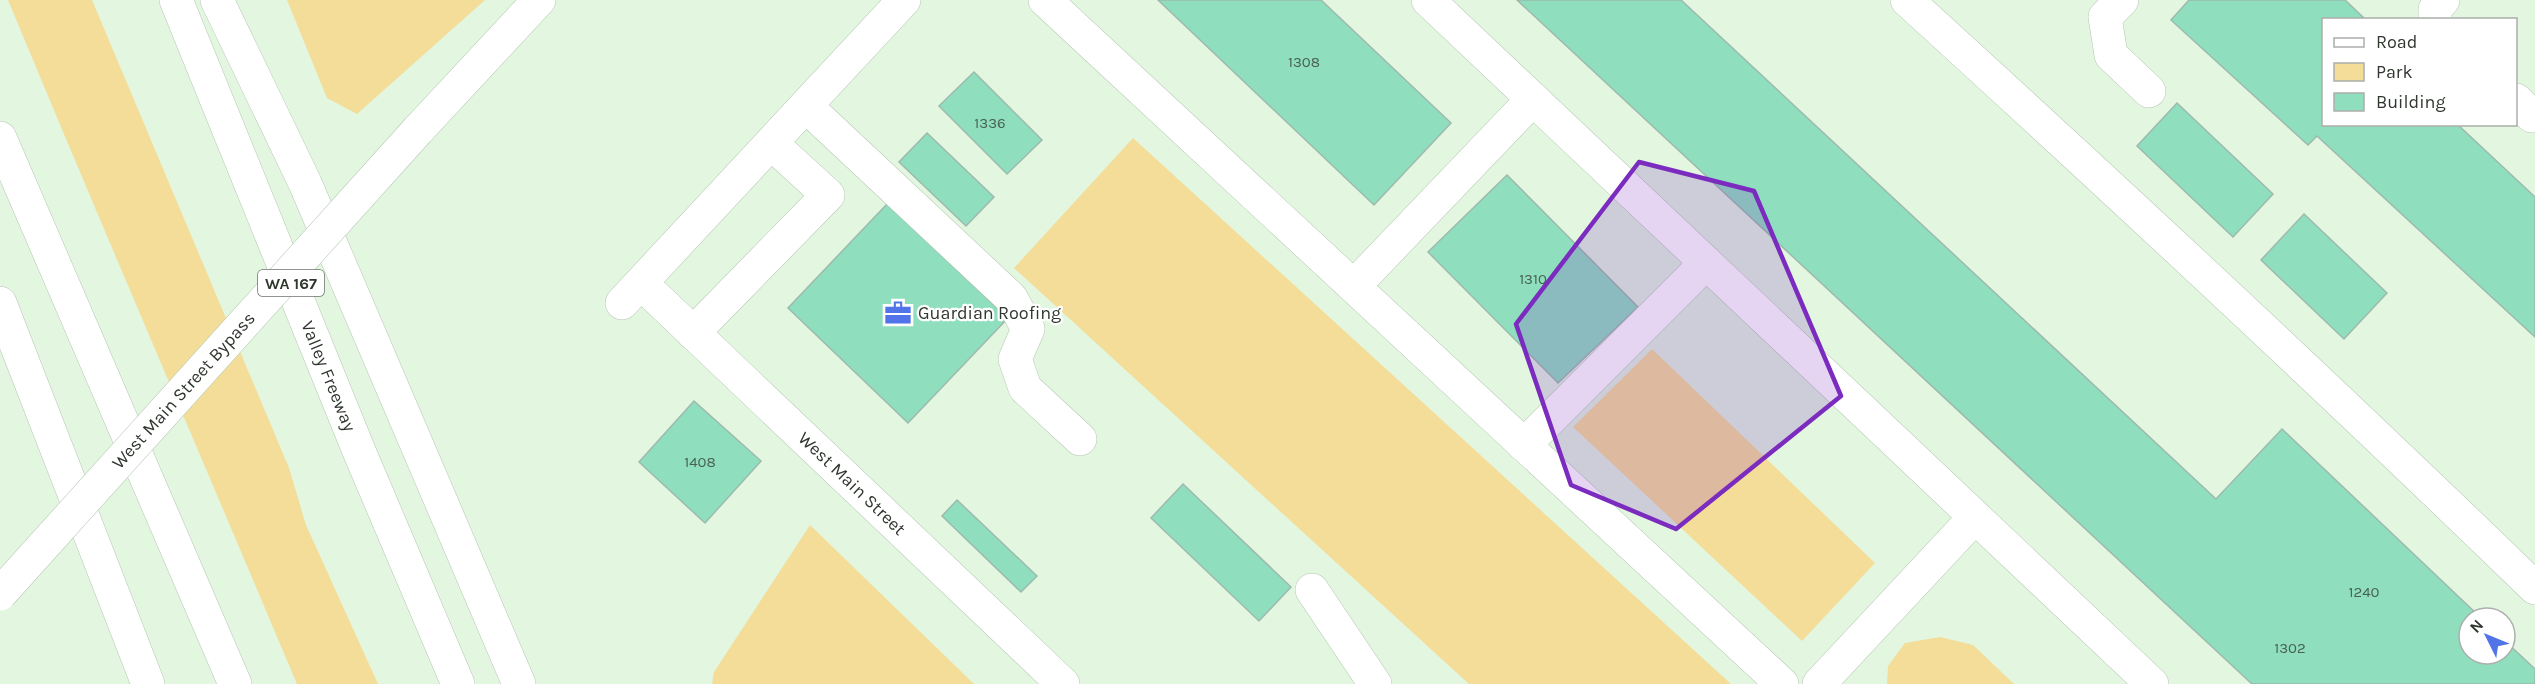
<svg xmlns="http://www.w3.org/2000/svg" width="2535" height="684" font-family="Karla,sans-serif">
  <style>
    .green { fill: #f4dd98 }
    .building { fill: #8fdfbf; stroke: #9dbaad; stroke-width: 1.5 }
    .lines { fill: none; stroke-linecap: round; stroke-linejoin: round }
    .minor-casing { stroke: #b5c8b3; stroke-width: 34 }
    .major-casing { stroke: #b5c8b3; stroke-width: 34 }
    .highway-casing { stroke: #b5c8b3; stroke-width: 34 }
    .minor { stroke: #fff; stroke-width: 33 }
    .major { stroke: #fff; stroke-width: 33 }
    .highway { stroke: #fff; stroke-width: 33 }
    .major-bridge-casing { stroke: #b5c8b3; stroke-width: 34; stroke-linecap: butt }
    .major-bridge { stroke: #fff; stroke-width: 33 }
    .marked { fill: #7b2cbf; fill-opacity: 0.2; stroke: #7b2cbf; stroke-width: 4.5; stroke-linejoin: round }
    .labels { text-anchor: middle; stroke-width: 4.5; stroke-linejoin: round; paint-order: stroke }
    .number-label { font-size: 15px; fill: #486153 }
    .shield { fill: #fff; stroke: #6e736d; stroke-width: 1.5 }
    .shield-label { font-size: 16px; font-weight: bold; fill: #30372f }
    .poi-label { font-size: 18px; fill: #30372f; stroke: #fff; text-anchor: start }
    .street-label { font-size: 18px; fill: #30372f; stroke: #fff }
  </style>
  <rect width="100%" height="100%" fill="#e2f6e0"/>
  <g class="green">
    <path d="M8 0H92L289 468 306 525 378 684H297C201 456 103 229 8 0Z"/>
    <polygon points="287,0 485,0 357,114 327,98"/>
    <polygon points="1133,138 1731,684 1469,684 1014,268"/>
    <polygon points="1652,349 1875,563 1802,641 1573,427"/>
    <polygon points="810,525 974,684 712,684 714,672"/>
    <polygon points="1940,637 1973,645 2014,684 1887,684 1888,666 1905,643"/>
  </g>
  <g class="building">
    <polygon points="1158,0 1321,0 1451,123 1374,205"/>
    <polygon points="1517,0 1681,0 2216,499 2282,429 2481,618 2469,618 2469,654 2505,654 2505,641 2535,669 2535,684 2252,684"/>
    <polygon points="2189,0 2345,0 2366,20 2324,20 2324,124 2457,124 2535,197 2535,337 2317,136 2308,145 2171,20"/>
    <polygon points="974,72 1042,140 1007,174 939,106"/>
    <polygon points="2177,103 2273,194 2233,237 2137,146"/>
    <polygon points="927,133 994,197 966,226 899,162"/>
    <polygon points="1507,175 1638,307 1558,383 1428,252"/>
    <polygon points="887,204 1008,318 908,423 788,308"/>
    <polygon points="2304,214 2387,293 2344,339 2261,260"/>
    <polygon points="694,401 761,461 705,523 639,462"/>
    <polygon points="1183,484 1291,587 1259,621 1151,518"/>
    <polygon points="957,500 1037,576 1021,592 942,516"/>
  </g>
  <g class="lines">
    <defs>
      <g id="minor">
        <polyline points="1045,0 1782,684"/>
        <polyline points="1428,0 2152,684"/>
        <path d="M1907 0C2119 193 2329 388 2535 588"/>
        <polyline points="2122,0 2105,17 2111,55 2149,91"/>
        <polyline points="2435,20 2435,9 2443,0"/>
        <polyline points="2516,100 2532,116"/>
        <polyline points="806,106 1011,298 1028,329 1015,359 1025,388 1080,439"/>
        <path id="s1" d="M641 283 1063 684"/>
        <polyline points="1354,286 1533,99"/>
        <polyline points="622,303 904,0"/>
        <polyline points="693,333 828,195 771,143"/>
        <polyline points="1524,445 1706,263"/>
        <polyline points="1312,590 1375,684"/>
        <polyline points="1819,684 1975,517"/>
      </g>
      <polyline id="major" points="418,130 539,0"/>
      <g id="highway">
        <path id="s2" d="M176 0 359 451 458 684"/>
        <polyline points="217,0 305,183 519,684"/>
        <polyline points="0,138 235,684"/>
        <polyline points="0,303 148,684"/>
      </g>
    </defs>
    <use href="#minor" class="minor-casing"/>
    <use href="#major" class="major-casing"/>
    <use href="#highway" class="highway-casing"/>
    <use href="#minor" class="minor"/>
    <use href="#major" class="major"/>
    <use href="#highway" class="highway"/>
    <defs>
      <g id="major-bridge">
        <path id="s3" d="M0 594 418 130"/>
      </g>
    </defs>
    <use href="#major-bridge" class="major-bridge-casing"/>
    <use href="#major-bridge" class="major-bridge"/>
  </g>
  <path class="marked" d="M1639 162 1754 191 1841 396 1676 529 1571 485 1516 324Z"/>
  <defs>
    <symbol id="office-bare" viewBox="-9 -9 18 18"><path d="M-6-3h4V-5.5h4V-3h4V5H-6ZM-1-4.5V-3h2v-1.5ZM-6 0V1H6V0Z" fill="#5174e8" stroke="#fff" stroke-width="2.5" paint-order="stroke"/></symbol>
  </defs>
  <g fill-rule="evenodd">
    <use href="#office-bare" x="879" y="294" width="38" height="38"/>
  </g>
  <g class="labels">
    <g class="number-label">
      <text x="1304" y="67">1308</text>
      <text x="990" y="128">1336</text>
      <text x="1533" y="284">1310</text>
      <text x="700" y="467">1408</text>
      <text x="2364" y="597">1240</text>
      <text x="2290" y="653">1302</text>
    </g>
    <rect class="shield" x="258" y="270" width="66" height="26" rx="4.5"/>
    <g class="shield-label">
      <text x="291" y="289">WA 167</text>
    </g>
    <g class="poi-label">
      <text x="918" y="319">Guardian Roofing</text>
    </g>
    <g class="street-label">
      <text dy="6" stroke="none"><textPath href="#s2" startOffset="406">Valley Freeway</textPath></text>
      <text dy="6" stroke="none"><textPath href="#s3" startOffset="274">West Main Street Bypass</textPath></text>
      <text dy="6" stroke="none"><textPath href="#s1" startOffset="291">West Main Street</textPath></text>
    </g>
  </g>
  <rect x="2322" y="18" width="195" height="108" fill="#ffffff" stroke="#acafac" stroke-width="1.5"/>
  <rect x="2334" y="38" width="30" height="9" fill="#ffffff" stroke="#acafac" stroke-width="1.5"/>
  <text x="2376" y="48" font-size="18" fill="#30372f">Road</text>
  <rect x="2334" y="63" width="30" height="18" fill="#f4dd98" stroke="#acafac" stroke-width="1.5"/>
  <text x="2376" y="78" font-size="18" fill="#30372f">Park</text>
  <rect x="2334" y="93" width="30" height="18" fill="#8fdfbf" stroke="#acafac" stroke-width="1.5"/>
  <text x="2376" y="108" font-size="18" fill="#30372f">Building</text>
  <g transform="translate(2487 636) rotate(313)"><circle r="28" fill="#ffffff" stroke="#acafac" stroke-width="1.5"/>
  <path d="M0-4.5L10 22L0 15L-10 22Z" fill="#5174e8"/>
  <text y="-9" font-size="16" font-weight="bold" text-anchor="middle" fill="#30372f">N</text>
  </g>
</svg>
